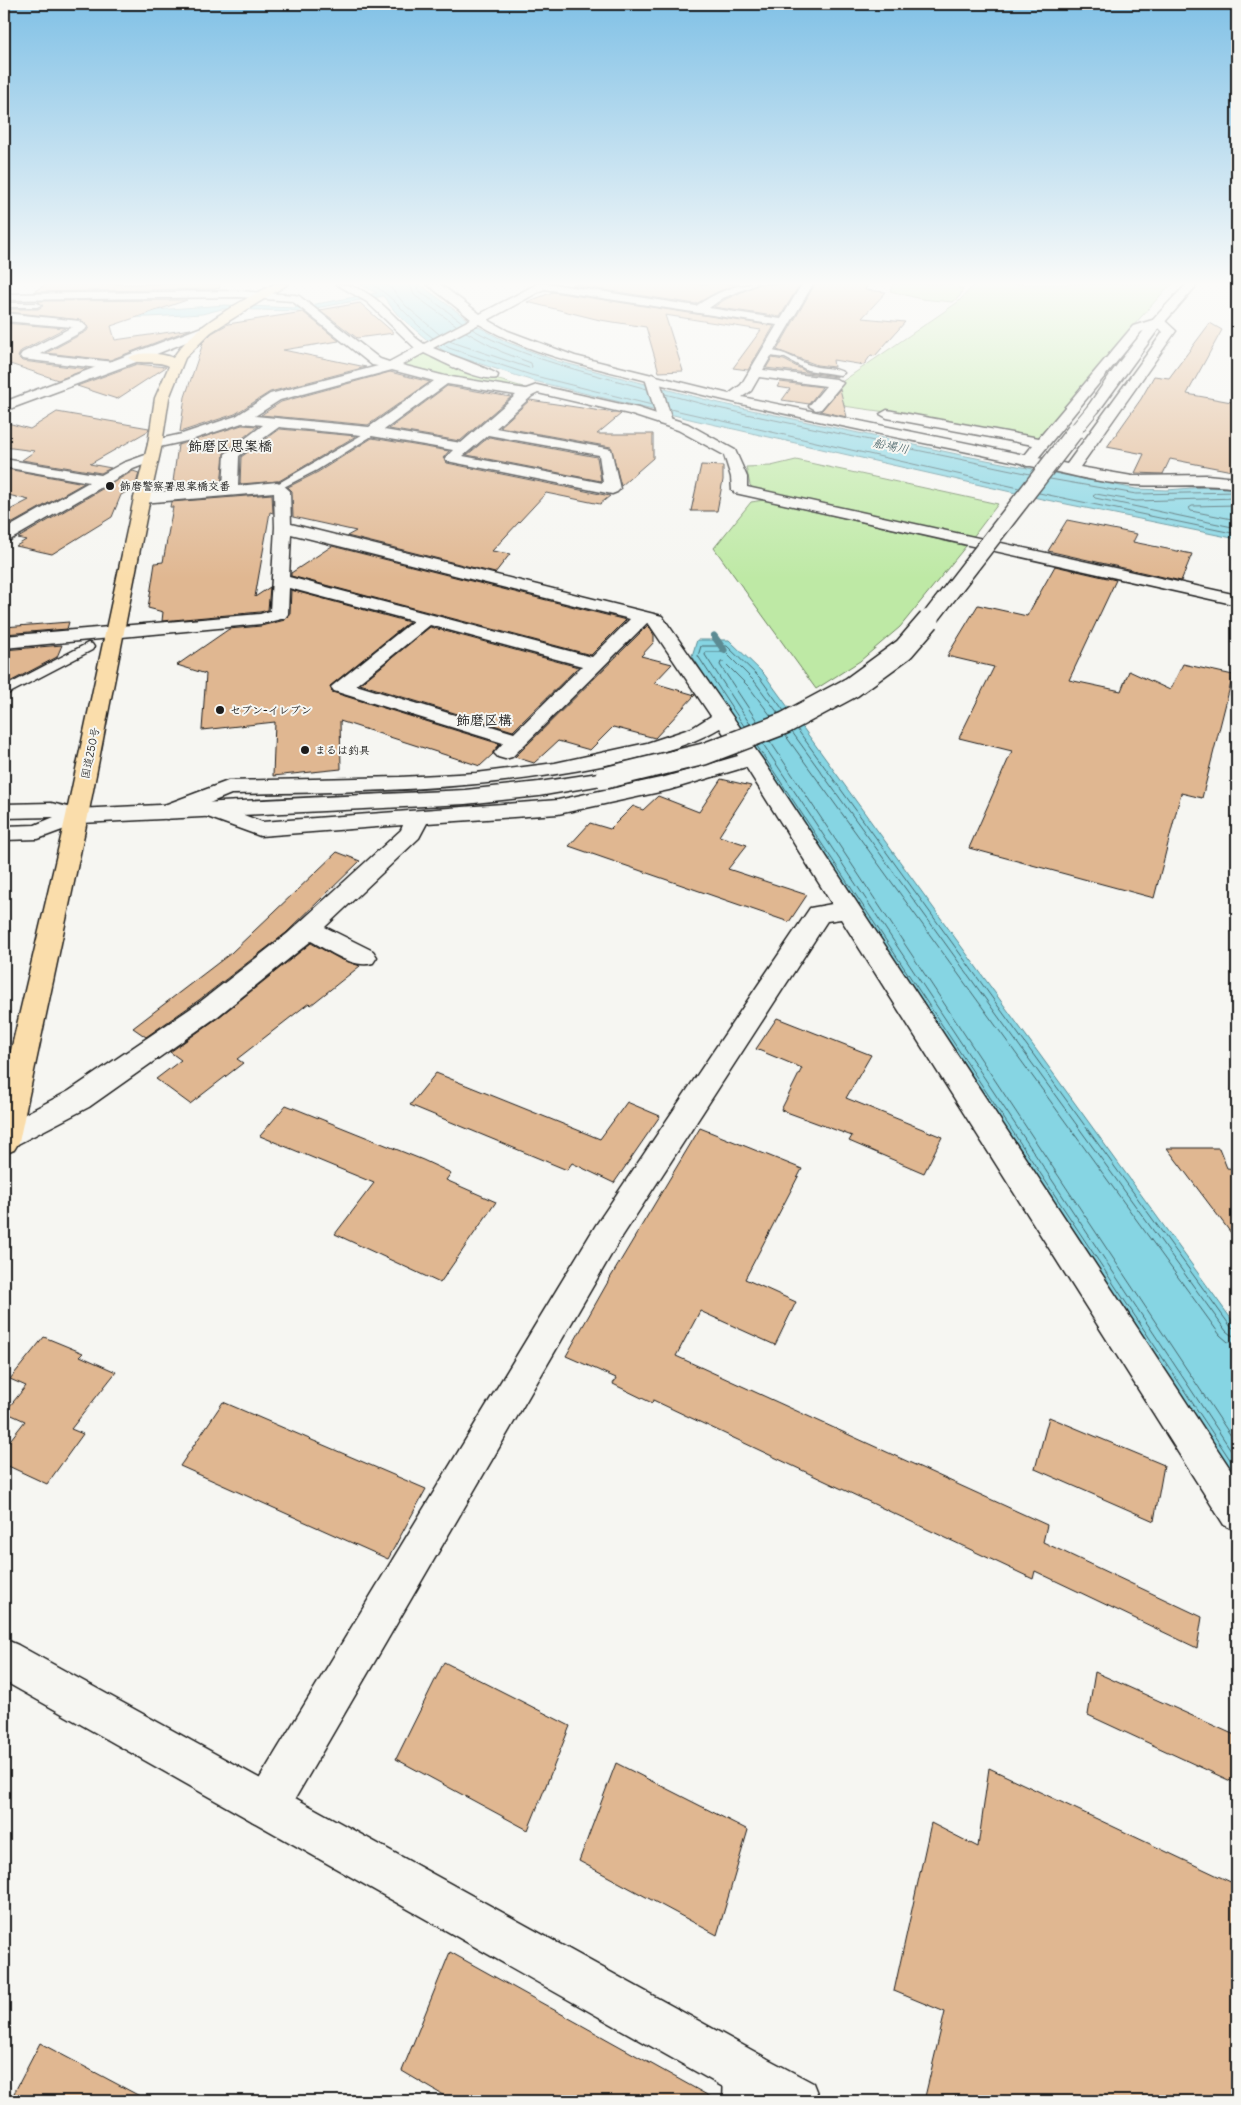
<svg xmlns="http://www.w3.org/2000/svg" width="1241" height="2105" font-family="Delius,'Klee One',sans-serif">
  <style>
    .green { fill: #bee9a5; stroke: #6d8260 }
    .water { fill: #86d5e3; stroke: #5c8b93 }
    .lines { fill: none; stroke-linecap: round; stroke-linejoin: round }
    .shore { stroke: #46666c; stroke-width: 1 }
    .stream { stroke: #5c8b93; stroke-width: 7 }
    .building { fill: #e0b791; stroke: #1c1c1c }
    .service-casing { stroke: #1c1c1c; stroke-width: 3 }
    .minor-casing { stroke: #1c1c1c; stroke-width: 3 }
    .tertiary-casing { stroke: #1c1c1c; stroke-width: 3 }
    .secondary-casing { stroke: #1c1c1c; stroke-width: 3 }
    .trunk-casing { stroke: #1c1c1c; stroke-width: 3 }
    .service { fill: #f6f6f2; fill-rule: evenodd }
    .minor { fill: #f6f6f2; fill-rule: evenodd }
    .tertiary { fill: #f6f6f2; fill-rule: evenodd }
    .secondary { fill: #f6f6f2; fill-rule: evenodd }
    .trunk { fill: #faddab; fill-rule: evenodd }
    .tertiary-bridge-far2-casing { stroke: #1c1c1c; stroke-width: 14; stroke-linecap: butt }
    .tertiary-bridge-far1-casing { stroke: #1c1c1c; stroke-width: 19; stroke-linecap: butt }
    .tertiary-bridge-casing { stroke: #1c1c1c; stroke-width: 24; stroke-linecap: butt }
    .tertiary-bridge-far2 { stroke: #f6f6f2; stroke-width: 12 }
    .tertiary-bridge-far1 { stroke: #f6f6f2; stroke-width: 16 }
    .tertiary-bridge { stroke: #f6f6f2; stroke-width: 21 }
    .poi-dot { fill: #1c1c1c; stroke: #f6f6f2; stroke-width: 2 }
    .labels { text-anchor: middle; stroke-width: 4; stroke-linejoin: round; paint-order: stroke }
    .far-poi-label { font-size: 11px; font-weight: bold; fill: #1c1c1c; stroke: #f6f6f2; text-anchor: start }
    .far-street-label { font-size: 11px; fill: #1c1c1c; stroke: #f6f6f2 }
    .far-water-label { font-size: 12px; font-style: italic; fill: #415d62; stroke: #f6f6f2 }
    .far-quarter-label { font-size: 14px; font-weight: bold; fill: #1c1c1c; stroke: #f6f6f2 }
  </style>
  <rect width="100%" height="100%" fill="#f6f6f2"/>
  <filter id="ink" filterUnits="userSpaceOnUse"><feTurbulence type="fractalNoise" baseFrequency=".02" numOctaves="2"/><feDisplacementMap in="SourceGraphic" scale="10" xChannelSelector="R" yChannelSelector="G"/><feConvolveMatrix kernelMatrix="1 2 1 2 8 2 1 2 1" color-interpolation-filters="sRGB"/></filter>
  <g filter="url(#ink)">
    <g class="green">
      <polygon points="893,284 958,284 958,288 963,289 960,296 953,302 921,299 890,291"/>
      <polygon points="975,284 1174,284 1167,288 1133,326 1040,440 886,412 822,403 840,383 958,302"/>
      <polygon points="422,352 468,371 523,387 519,389 439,376 398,366"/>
      <polygon points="796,460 998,504 973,537 754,490 750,485 746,467 771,466"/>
      <polygon points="764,500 966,546 900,627 860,661 816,689 714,548 751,502"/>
    </g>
    <g class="water">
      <polygon points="359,284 419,284 477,326 507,342 557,361 719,403 966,456 1136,489 1167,490 1229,485 1237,487 1237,539 1042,499 694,420 530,380 447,353 426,339 397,314 383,296 299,311 222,309 202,314 149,317 108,318 4,309 4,305 101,314 225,305 294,308 377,293"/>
      <polygon points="697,640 729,640 764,674 1237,1327 1237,1479 692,656"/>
    </g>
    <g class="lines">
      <g class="shore">
        <path d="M372 284C396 298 411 322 433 338"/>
        <polyline points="384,284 391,288 406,306 439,334"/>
        <polyline points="410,284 414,295 456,325"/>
        <polyline points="417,284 418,290 462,322"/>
        <path d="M472 329C527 360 587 372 647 389"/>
        <polyline points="449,341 529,368 532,367 531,363 502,352 466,332"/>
        <polyline points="443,344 449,348 531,375 652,405"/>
        <polyline points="665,394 718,408 1030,474"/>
        <polyline points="670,409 1019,488"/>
        <polyline points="1050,479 1136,494 1237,492"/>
        <polyline points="1039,493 1237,534"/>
        <polyline points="1237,498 1136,501 1096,494 1093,496 1095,498 1237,528"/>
        <polyline points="1237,505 1192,506 1189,508 1191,511 1237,520"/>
        <polyline points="757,721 720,665 721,662 724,662 749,687 771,716"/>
        <polyline points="750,724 705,655 706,652 725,652 755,682 778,713"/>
        <polyline points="744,726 698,656 701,646 727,646 760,678 784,711"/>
        <polyline points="797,729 1231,1327 1237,1329"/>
        <polyline points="792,732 1226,1331 1231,1335 1237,1336"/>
        <polyline points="785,735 1220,1335 1228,1342 1237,1343"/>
        <polyline points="770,741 1237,1445"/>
        <polyline points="763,744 1237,1459"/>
        <polyline points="757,746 1237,1470"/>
      </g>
      <polyline class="stream" points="714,636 724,650"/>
    </g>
    <g class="building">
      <polygon points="47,284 220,284 220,288 215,289 33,292"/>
      <polygon points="573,284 739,284 717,292 696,304 571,285"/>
      <polygon points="759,284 800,284 780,317 714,307 724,300"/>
      <polygon points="815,284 868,284 865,290 886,292 862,318 905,322 875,356 871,355 864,365 833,360 834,367 817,365 777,350"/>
      <polygon points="553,292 774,326 748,370 733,368 761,330 665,315 683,371 659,372 646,327 600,320 527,302"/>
      <polygon points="187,300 111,326 115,340 191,329 110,360 46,353 87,331 89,327 81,320 9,312 12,309 38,309 43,306 38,301"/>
      <polygon points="360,303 394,333 357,338 320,310"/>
      <polygon points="303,312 339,341 283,350 366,367 270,392 235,414 180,432 185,397 203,343 201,344 212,333 228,324"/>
      <polygon points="4,323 65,328 21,351 18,357 22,361 87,369 58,380 4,362"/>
      <polygon points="1210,323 1222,330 1187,394 1237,403 1237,472 1170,459 1163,474 1135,473 1144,454 1107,447 1141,399 1154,376 1169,378"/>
      <polygon points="772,358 784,360 807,372 837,376 837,377 766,368"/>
      <polygon points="137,364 166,367 117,399 77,386"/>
      <polygon points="390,372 430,382 368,425 261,415 281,402"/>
      <polygon points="780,382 822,387 809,404 782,400 790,389 777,387"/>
      <polygon points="447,386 511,397 460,441 389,429"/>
      <polygon points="840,389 847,417 820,411 822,410"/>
      <polygon points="530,400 621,414 597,434 653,434 653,458 621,486 611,447 500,427"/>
      <polygon points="57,412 149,428 148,431 90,464 111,468 101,473 22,460 35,451 4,447 4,422 30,429"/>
      <polygon points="242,425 258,426 224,453 221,485 174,489 176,481 173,482 178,445"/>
      <polygon points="280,429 356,436 279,481 240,484 241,457"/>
      <polygon points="489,437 597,457 601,481 467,455"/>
      <polygon points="372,438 449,451 443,458 447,463 610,496 600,504 546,493 492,551 510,554 495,573 347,536 356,531 293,517 292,491 288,487 318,472"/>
      <polygon points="701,465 723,466 723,480 717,511 691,511"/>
      <polygon points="7,469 84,483 4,528 4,513 29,500 4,494 4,472"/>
      <polygon points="133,471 139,473 135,487 121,495 112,517 52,554 16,546 26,540 18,538"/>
      <polygon points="272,494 273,513 270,512 255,597 270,587 268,610 260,612 162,621 163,612 148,608 155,563 163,562 173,507 170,507 171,502"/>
      <polygon points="1067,520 1137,534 1133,542 1192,554 1181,581 1048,551"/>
      <polygon points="332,546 626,620 591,655 291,576 291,573"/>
      <polygon points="1055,566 1116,580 1069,680 1121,691 1129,671 1170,690 1183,664 1233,675 1202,798 1181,793 1154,898 969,848 1012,751 959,738 994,667 947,656 978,605 1027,616"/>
      <polygon points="291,590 409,622 330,686 332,692 500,744 493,752 493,754 480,766 340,721 341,769 273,776 275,722 202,730 206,674 177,665 229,629 261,626 285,620 290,614"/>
      <polygon points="69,622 67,629 4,634 4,627"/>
      <polygon points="648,625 654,635 654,642 641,656 672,664 654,683 695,695 655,738 613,727 590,750 558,741 534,763 515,757"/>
      <polygon points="430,627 578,667 513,731 360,684"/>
      <polygon points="62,645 57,657 4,685 4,650"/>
      <polygon points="721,779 751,786 719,836 747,845 728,869 807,895 789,922 569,846 590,823 610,829 633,806 643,810 658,796 699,812"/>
      <polygon points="337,852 360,861 286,933 199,1000 146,1037 133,1028 231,953"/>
      <polygon points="311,943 340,959 360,966 311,1005 309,1003 237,1059 243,1063 190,1104 156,1079 181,1060 170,1052 219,1017"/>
      <polygon points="777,1018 871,1055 846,1098 942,1137 924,1173 849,1141 852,1136 781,1110 802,1068 756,1049"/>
      <polygon points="436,1073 600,1139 627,1102 660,1116 614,1183 572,1163 567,1170 410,1105"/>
      <polygon points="286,1105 423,1160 451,1173 446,1180 496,1202 440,1283 335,1234 374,1183 260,1136"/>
      <polygon points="700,1128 802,1169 745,1279 796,1302 775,1345 700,1311 676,1356 1047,1525 1043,1542 1202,1617 1197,1648 1035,1571 1033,1579 653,1400 652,1403 613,1384 616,1378 566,1356 609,1280"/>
      <polygon points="1167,1148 1219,1148 1227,1168 1237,1169 1237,1241"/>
      <polygon points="44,1337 83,1353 80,1356 116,1372 71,1429 83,1434 47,1484 4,1464 4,1448 25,1421 5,1412 26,1386 10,1379"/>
      <polygon points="223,1402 426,1489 388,1559 180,1466"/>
      <polygon points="1049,1417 1164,1465 1154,1521 1035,1469"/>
      <polygon points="444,1662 570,1726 528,1830 396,1759"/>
      <polygon points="1095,1672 1237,1736 1237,1784 1088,1715"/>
      <polygon points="616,1763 748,1830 717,1935 579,1861"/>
      <polygon points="989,1768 1237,1885 1237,2101 924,2101 945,2012 894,1991 931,1823 978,1847"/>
      <polygon points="450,1952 718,2101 453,2101 402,2071"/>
      <polygon points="40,2043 149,2101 10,2101"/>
    </g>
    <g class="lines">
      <defs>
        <g id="service">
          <polygon points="4,303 37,303 41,305 37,307 4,307"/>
          <path d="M763 351C784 349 795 361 813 366 823 369 836 367 844 373L840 375 807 370 785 358 763 355Z"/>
          <polygon points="372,429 377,432 375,434 317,470 280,489 274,489 272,487"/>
          <polygon points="88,643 92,644 94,647 92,650 4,696 4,687"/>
        </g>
        <g id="minor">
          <path d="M336 284C370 284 393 316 416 338L424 344 471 319 427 284H440L480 314 537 284H553L696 306C716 293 734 284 757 284L723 298 709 308 781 319 802 284H813L763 370 836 379 843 383 821 409 816 410 809 406 826 386 759 377 751 391 742 397 1025 455 1033 445 887 418 880 414 887 410 1039 438 1133 326 1159 318 1163 319 1176 331 1080 467 1132 476 1207 475 1237 478V488C1202 483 1168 487 1133 485 1098 483 1064 473 1031 466H1027L1021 463C896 437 770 413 647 381 589 366 531 355 479 324L433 348C443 352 495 371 498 375L497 378C479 382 441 361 424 353L402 365 445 376 526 389 537 385 638 408 688 424 735 450 747 477V487L1237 595V605L735 493 732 490 731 477 724 455 678 430 629 414 538 393 532 396 496 428 611 449 620 489 617 492 612 494 447 461 445 458 453 450 372 436 279 427 239 456 238 486 277 482 282 484 290 491 291 524 662 616 762 759 1237 1479V1531L1224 1525 841 919 827 921 618 1243 282 1821 267 1828 252 1821 245 1806 252 1791 596 1225 810 908 832 904 746 767 669 790 558 814 427 823 419 838 325 927 373 951 377 957 373 963C353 969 328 950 311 941L218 1016 89 1107 14 1146 4 1150V1125L69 1091 200 1002 287 934 401 830 403 825 260 836 202 815 199 810 201 806 167 819 159 817 156 812 159 807 228 781 400 777 476 773 555 763 647 743 692 728 711 716 649 624 647 623 512 757 505 759 498 757 494 753 503 743 334 691 331 687 413 621 289 588 288 614 285 618 261 624 4 648V636L260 614 270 611 275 527 274 492 142 503 136 501 134 498 136 495 142 493 223 487 225 454 263 425 242 423 191 440 155 448 150 447 148 444 150 441 182 434 236 416 270 394 378 366 372 365 292 301 239 297 4 300V294L239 291 295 295 299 296 380 359 389 362 415 348 367 302ZM544 289 777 325 741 385 729 394 575 356 508 331 488 320ZM1157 326 1163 332 1067 464 1038 458 1141 332ZM392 370 434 381 369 427 255 416 280 400ZM447 384 516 395 461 443 384 430ZM488 435 599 455 603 483 463 456ZM291 534 630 619 592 657 289 577ZM430 625 582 666 514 733 356 685ZM720 728 738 756 665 777 558 800 262 822 218 805 207 804 231 794C355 792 479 791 601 766 640 758 685 749 720 728Z"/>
          <polygon points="4,313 80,321 87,327 85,330 40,354 114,362 120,366 114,370 22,359 20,356 22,353 72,327 4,321"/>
          <polygon points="151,453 156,454 158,457 156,460 133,469 10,540 4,542 4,530 89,482 4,467 4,459 101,475 123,463"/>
          <polygon points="749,2050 766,2058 813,2083 820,2101 723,2101 724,2075 732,2058"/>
        </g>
        <g id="tertiary">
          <path d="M1187 284H1198L1157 331 1098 412H1088L1086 409C1116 365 1148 321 1187 284Z"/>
          <polygon points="652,374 659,378 672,421 670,424 660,424 658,421 645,378"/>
          <polygon points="605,772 613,773 616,778 613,783 539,796 465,804 81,823 38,839 4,840 4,826 35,825 54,817 4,818 4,804 51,803 77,809 465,790 539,782"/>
          <polygon points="4,1639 18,1645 766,2058 774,2075 766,2092 749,2100 732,2092 4,1681"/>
        </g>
        <polygon id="secondary" points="207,325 213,329 211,332 139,361 4,411 4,402"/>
        <path id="trunk" d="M274 284H288L211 332 185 358 169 398 162 444 150 498 88 816 19 1142 14 1150 4 1154V1080L66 816 134 498 148 444 155 398 169 366C156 359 136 366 129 358 135 351 164 353 173 358 194 325 240 302 274 284Z"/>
      </defs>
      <use href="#service" class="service-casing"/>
      <use href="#minor" class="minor-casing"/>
      <use href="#tertiary" class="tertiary-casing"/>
      <use href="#secondary" class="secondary-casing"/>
      <use href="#trunk" class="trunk-casing"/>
      <use href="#service" class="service"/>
      <use href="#minor" class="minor"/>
      <use href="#tertiary" class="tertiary"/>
      <use href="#secondary" class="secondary"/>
      <use href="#trunk" class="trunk"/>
      <defs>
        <polyline id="tertiary-bridge-far2" points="1074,432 1093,409"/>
        <polyline id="tertiary-bridge-far1" points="928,621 1075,431"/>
        <polyline id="tertiary-bridge" points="605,778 704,754 785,723 852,687 904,649 929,620"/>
      </defs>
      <use href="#tertiary-bridge-far2" class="tertiary-bridge-far2-casing"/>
      <use href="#tertiary-bridge-far1" class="tertiary-bridge-far1-casing"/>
      <use href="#tertiary-bridge" class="tertiary-bridge-casing"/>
      <use href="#tertiary-bridge-far2" class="tertiary-bridge-far2"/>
      <use href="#tertiary-bridge-far1" class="tertiary-bridge-far1"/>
      <use href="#tertiary-bridge" class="tertiary-bridge"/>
    </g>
  </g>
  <linearGradient id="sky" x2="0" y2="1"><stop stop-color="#81c1e6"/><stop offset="0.49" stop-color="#fbfbf9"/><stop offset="1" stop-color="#fbfbf9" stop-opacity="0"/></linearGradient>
  <rect width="1241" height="579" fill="url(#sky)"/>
  <g class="poi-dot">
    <circle cx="110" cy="486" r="5"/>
    <circle cx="220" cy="710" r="5"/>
    <circle cx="305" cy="750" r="5"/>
  </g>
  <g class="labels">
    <g class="far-poi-label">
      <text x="120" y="490">飾磨警察署思案橋交番</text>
      <text x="230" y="714">セブン-イレブン</text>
      <text x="315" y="754">まるは釣具</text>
    </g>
    <g class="far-street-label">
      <text transform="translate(90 753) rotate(-78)" y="4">国道250号</text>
    </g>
    <g class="far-water-label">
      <text transform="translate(891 446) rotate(12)" y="4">船場川</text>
    </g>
    <g class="far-quarter-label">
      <text x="230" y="451">飾磨区思案橋</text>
      <text x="484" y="725">飾磨区構</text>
    </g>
  </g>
  <rect width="1241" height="2105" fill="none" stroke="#f6f6f2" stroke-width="20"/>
  <rect x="10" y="10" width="1221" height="2085" fill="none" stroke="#1c1c1c" stroke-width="2" filter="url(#ink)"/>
</svg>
